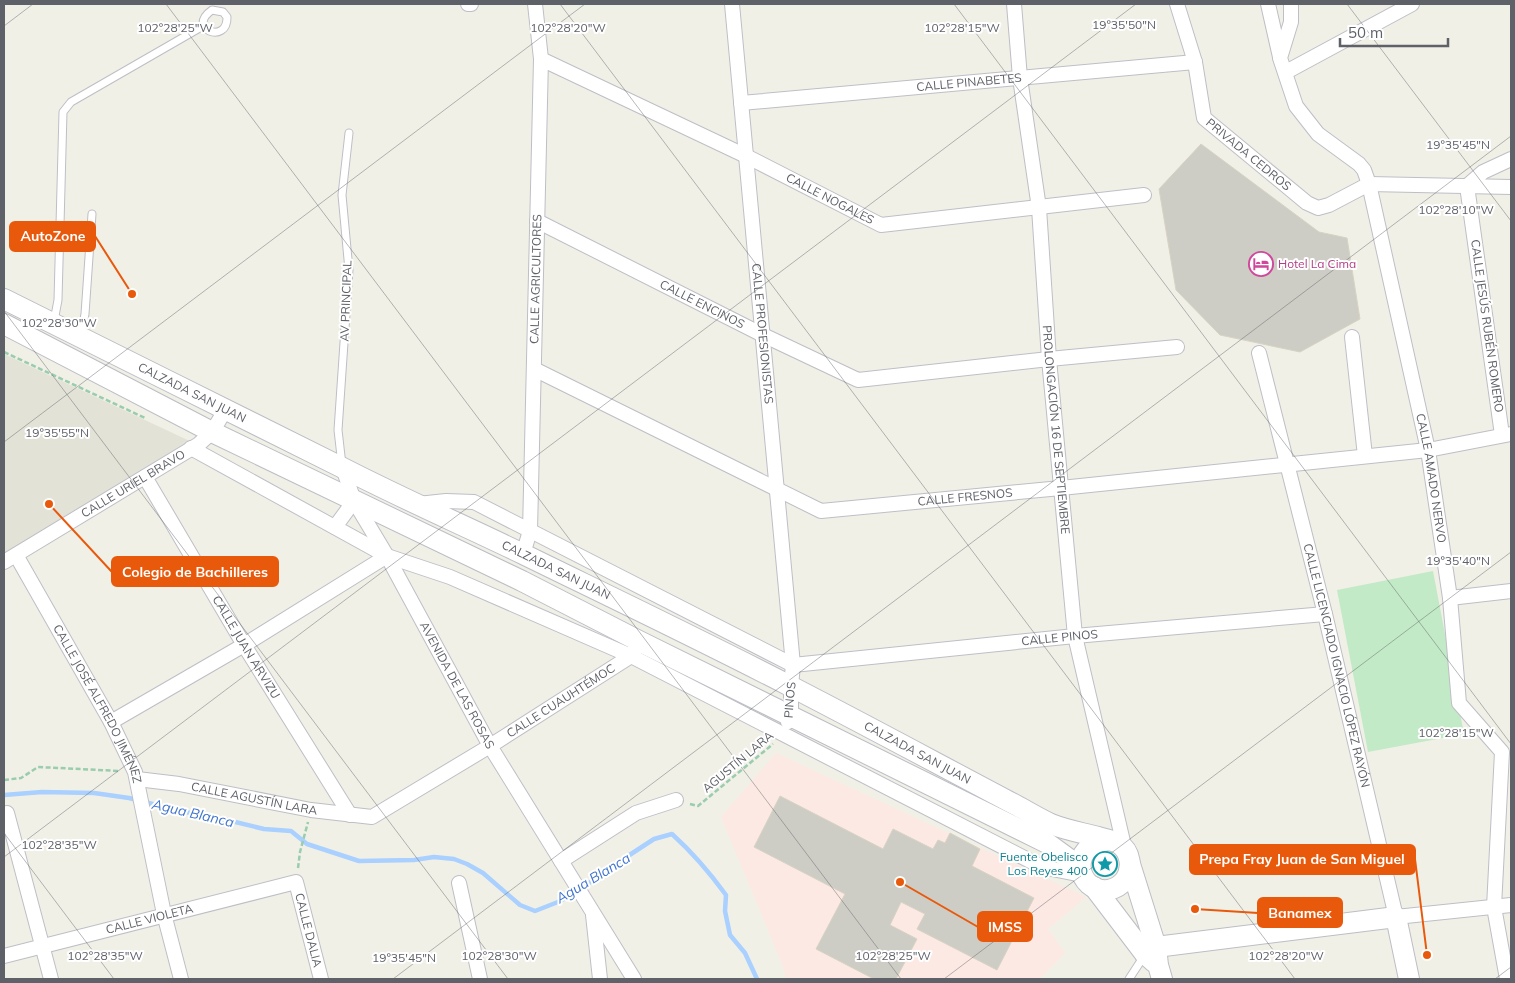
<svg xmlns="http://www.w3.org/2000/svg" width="1515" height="983" font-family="Mulish,sans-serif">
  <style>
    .education { fill: #e3e2d7 }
    .medical { fill: #fde9e3 }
    .green { fill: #c2eac6 }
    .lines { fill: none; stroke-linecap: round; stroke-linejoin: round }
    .stream { stroke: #a9d0ff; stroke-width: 4.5 }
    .building { fill: #cecdc5; stroke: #d7d3c4 }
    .lane-casing { stroke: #bebfc6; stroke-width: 9 }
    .street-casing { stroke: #bebfc6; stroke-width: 16 }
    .secondary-casing { stroke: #bcbec5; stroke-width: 22 }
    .path { stroke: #9accae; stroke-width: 2.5; stroke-dasharray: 5 2.5; stroke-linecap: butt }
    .lane { stroke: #fff; stroke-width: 7 }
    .street { stroke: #fff; stroke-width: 14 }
    .secondary { stroke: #fff; stroke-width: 20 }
    .ticks { fill: none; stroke: #5e6168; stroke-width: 1; stroke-opacity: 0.45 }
    .labels { text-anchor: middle; stroke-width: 4; stroke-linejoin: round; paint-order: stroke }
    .street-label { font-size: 12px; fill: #5e6168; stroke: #fff }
    .hotel-label { font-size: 12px; fill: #b23c85; stroke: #fff; text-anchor: start }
    .culture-label { font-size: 12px; fill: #0d838f; stroke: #fff; text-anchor: end }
    .water-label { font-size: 14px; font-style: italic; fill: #4175cd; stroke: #fff }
    .ticks-label { font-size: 12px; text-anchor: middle; fill: #5e6168; stroke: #fff; stroke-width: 4; stroke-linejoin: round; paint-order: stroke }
    .leader { fill: none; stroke: #e8590c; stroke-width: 2 }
    .callout-dot { fill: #e8590c; stroke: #fff; stroke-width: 2 }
    .callout { fill: #e8590c; stroke: #e8590c; stroke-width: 2 }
    .callout-label { font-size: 14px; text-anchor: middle; font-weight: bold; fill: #fff }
  </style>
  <rect width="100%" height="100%" fill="#f1f0e7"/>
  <polygon class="education" points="4,354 194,443 4,558"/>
  <polygon class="medical" points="776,753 1086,897 1048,929 1065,953 1040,979 786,979 782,964 721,817"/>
  <polygon class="green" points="1433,571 1464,734 1368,752 1337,590"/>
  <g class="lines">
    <path class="stream" d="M4 795 42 792 94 793 129 798 180 811 227 820 264 829 291 831 307 844 359 861 414 860 434 857 454 859 467 864 483 873 520 905 535 911 558 902 576 892 628 856 654 839 672 834C693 853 710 873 726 895L725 911 730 935 745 953 757 979"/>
  </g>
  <g class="building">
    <polygon points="1201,144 1319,232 1347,238 1360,319 1300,352 1220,335 1176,290 1159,189"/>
    <polygon points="780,796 883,849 893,829 933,849 938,840 945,843 950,833 980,849 972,866 1034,898 997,970 917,929 925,914 901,902 890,925 917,939 896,979 874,979 816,949 845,894 754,847"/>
  </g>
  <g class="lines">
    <defs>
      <g id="lane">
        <path d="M212 10 223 12 227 17C228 45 185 29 212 10Z"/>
        <polyline points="54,321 58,300 63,112 71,102 203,26"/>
        <polyline points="81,334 85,314 92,214"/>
        <polyline points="342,465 338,430 349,270 342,195 349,133"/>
        <polyline points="1129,979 1144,956"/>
      </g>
      <g id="street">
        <polyline points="468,4 471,4"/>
        <path id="s1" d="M732 4 793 665 791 686V715L788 722"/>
        <path id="s2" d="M1014 4 1020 78 1039 208 1049 359 1075 636 1125 850"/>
        <path id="s3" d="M1177 4 1195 62 1204 118 1307 203 1318 208 1329 205 1369 184 1511 187"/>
        <polyline points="1268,4 1280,57"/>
        <path id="s4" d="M1291 4V22L1280 58 1296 106 1318 134 1359 164 1364 170 1369 184 1428 450 1450 598 1459 703 1502 752 1494 907 1507 979"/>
        <path id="s5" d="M541 59 746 156 881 225 1144 195"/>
        <polyline points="1286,72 1412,4"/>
        <path id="s6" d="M741 103 1195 62"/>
        <path id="s7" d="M537 221 763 335 858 380 1049 359 1177 347"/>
        <polyline points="1352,337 1365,456"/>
        <path id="s8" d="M1259 353 1325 614 1396 917 1511 905"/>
        <path id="s9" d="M534 369 821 511 1061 488 1428 450 1511 434"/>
        <polyline points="1502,435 1467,186 1483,172 1511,159"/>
        <polyline points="191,448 387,556 450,577 631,656 1042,867 1082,875"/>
        <path id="s10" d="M343 468 354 501 387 556 490 746 634 979"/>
        <path id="s11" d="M145 477 244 645 350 815"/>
        <polyline points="418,504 446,501 474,502 793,665"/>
        <polyline points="335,527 354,501"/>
        <path id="s12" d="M523 554 530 531 541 59 535 4"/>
        <path id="s13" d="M16 555 111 722 135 772 164 914 181 979"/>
        <path id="s14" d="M4 562 199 444 212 432 226 409"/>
        <polyline points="1450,598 1511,591"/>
        <path id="s15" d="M793 665 1075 636 1325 614"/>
        <polyline points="111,722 244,645 387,556"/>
        <path id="s16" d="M137 779 179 784 311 810 372 817 490 746 631 656 634 651"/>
        <polyline points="7,813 51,979"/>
        <polyline points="561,861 636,813 676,800"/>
        <polyline points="459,883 480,979"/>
        <polyline points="593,915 600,979"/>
        <path id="s17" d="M4 956 296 882 321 979"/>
      </g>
      <g id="secondary">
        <path id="s18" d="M4 299C116 355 229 411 341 467 401 498 463 525 523 554 613 598 703 641 792 687 864 724 936 763 1008 801 1022 808 1036 817 1051 824 1066 830 1083 833 1098 837 1104 839 1112 840 1118 843 1131 851 1133 868 1125 880 1121 885 1114 889 1108 890 1077 893 1066 845 1109 840"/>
        <polyline points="4,324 212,432 522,581 639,641 1047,843 1080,867"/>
        <polyline points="1130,864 1156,947 1158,965 1162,979"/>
        <polyline points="1094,887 1145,954 1154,962"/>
        <polyline points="1145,954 1156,947 1396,917 1409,979"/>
      </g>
    </defs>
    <use href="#lane" class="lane-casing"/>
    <use href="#street" class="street-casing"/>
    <use href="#secondary" class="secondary-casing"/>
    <g class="path">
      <polyline points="4,352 145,418"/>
      <polyline points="4,780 21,778 38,767 119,771"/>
      <polyline points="690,804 698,806 773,744"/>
      <polyline points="298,868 300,852 308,822"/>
    </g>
    <use href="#lane" class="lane"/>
    <use href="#street" class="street"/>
    <use href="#secondary" class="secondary"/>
  </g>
  <path class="ticks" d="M166 4 901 979M560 4 1295 979M954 4 1511 744M1347 4 1511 221M4 26 33 4M4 311 508 979M4 442 585 4M4 833 114 979M4 857 1136 4M393 979 1511 136M944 979 1511 552M1495 979 1511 967"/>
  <defs>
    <symbol id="hotel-ring" viewBox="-11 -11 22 22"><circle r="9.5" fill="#fff" stroke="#d1479c" stroke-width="1.5"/><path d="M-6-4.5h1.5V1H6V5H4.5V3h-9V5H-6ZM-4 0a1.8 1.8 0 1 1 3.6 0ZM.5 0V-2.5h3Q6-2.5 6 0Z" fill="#d1479c"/></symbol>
    <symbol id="sight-ring" viewBox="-11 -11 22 22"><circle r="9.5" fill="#fff" stroke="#0f9aa8" stroke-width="1.5"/><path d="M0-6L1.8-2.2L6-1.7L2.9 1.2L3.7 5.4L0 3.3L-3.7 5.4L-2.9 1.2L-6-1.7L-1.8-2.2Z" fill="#0f9aa8"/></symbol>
  </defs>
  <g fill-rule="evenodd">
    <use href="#hotel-ring" x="1247" y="250" width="28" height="28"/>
    <use href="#sight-ring" x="1091" y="850" width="28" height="28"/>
  </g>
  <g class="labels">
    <g class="street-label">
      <text dy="4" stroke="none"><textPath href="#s6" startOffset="229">CALLE PINABETES</textPath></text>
      <text dy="4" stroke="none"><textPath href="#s3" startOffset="175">PRIVADA CEDROS</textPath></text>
      <text dy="4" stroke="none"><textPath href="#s5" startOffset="321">CALLE NOGALES</textPath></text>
      <text dy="4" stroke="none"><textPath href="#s12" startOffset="276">CALLE AGRICULTORES</textPath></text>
      <text transform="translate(346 301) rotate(-88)" y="4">AV PRINCIPAL</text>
      <text dy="4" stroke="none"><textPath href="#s7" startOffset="185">CALLE ENCINOS</textPath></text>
      <text transform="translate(1487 326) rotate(82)" y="4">CALLE JESÚS RUBÉN ROMERO</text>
      <text dy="4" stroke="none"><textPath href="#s1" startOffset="331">CALLE PROFESIONISTAS</textPath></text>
      <text dy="4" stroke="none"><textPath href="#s18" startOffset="210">CALZADA SAN JUAN</textPath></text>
      <text dy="4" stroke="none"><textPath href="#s2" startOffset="428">PROLONGACIÓN 16 DE SEPTIEMBRE</textPath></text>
      <text dy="4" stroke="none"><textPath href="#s4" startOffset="516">CALLE AMADO NERVO</textPath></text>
      <text dy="4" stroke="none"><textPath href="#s14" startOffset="151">CALLE URIEL BRAVO</textPath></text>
      <text dy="4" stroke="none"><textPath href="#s9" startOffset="465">CALLE FRESNOS</textPath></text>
      <text dy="4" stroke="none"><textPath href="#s18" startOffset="615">CALZADA SAN JUAN</textPath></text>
      <text dy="4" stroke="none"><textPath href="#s15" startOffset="268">CALLE PINOS</textPath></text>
      <text dy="4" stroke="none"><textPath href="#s11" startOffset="198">CALLE JUAN ARVIZU</textPath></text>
      <text dy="4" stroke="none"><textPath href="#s8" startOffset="322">CALLE LICENCIADO IGNACIO LÓPEZ RAYÓN</textPath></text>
      <text dy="4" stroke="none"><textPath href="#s10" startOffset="246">AVENIDA DE LAS ROSAS</textPath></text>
      <text transform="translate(790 700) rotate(-85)" y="4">PINOS</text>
      <text dy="4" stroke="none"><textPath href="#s16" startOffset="460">CALLE CUAUHTÉMOC</textPath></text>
      <text dy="4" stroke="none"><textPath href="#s13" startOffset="170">CALLE JOSÉ ALFREDO JIMÉNEZ</textPath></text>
      <text dy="4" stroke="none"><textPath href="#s18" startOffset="1020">CALZADA SAN JUAN</textPath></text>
      <text transform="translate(738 762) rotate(-40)" y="4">AGUSTÍN LARA</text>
      <text dy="4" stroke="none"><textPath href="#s16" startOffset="119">CALLE AGUSTÍN LARA</textPath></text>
      <text dy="4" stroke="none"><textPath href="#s17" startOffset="150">CALLE VIOLETA</textPath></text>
      <text dy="4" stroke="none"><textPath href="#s17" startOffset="351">CALLE DALIA</textPath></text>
    </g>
    <g class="hotel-label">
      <text x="1278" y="268">Hotel La Cima</text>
    </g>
    <g class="culture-label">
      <text x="1088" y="861">Fuente Obelisco<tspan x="1088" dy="14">Los Reyes 400</tspan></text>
    </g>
    <g class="water-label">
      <text transform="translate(193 813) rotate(13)" y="5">Agua Blanca</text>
      <text transform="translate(593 878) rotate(-31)" y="5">Agua Blanca</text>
    </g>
  </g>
  <g class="ticks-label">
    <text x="1124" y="29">19°35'50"N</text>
    <text x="175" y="32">102°28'25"W</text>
    <text x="568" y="32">102°28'20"W</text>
    <text x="962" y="32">102°28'15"W</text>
    <text x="1458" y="149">19°35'45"N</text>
    <text x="1456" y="214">102°28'10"W</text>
    <text x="59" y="327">102°28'30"W</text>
    <text x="57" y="437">19°35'55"N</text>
    <text x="1458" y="565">19°35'40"N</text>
    <text x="1456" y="737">102°28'15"W</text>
    <text x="59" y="849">102°28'35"W</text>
    <text x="105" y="960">102°28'35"W</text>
    <text x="499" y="960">102°28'30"W</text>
    <text x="893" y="960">102°28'25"W</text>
    <text x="1286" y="960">102°28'20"W</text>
    <text x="404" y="962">19°35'45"N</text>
  </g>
  <path class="leader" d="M132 294L95 236M49 504L112 572M1427 955L1415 859M1195 909L1258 913M900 882L978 927"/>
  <g class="callout-dot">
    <circle cx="132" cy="294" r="5"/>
    <circle cx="49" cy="504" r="5"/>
    <circle cx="1427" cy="955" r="5"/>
    <circle cx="1195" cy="909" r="5"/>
    <circle cx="900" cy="882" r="5"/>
  </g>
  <g class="callout">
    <rect x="10" y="222" width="85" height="29" rx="5"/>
    <rect x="112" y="557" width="166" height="29" rx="5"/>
    <rect x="1190" y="845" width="225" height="29" rx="5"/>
    <rect x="1258" y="898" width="84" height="29" rx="5"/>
    <rect x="978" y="912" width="54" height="29" rx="5"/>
  </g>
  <g class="callout-label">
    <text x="53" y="241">AutoZone</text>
    <text x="195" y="577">Colegio de Bachilleres</text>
    <text x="1302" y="864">Prepa Fray Juan de San Miguel</text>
    <text x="1300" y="918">Banamex</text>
    <text x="1005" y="932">IMSS</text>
  </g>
  <rect width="1515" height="983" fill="none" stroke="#5e6168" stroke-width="10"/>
  <path d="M1340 38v8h108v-8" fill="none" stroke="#5e6168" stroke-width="2.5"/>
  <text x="1348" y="38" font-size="15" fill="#5e6168" stroke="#ffffff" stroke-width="4" paint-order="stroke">50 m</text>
</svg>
